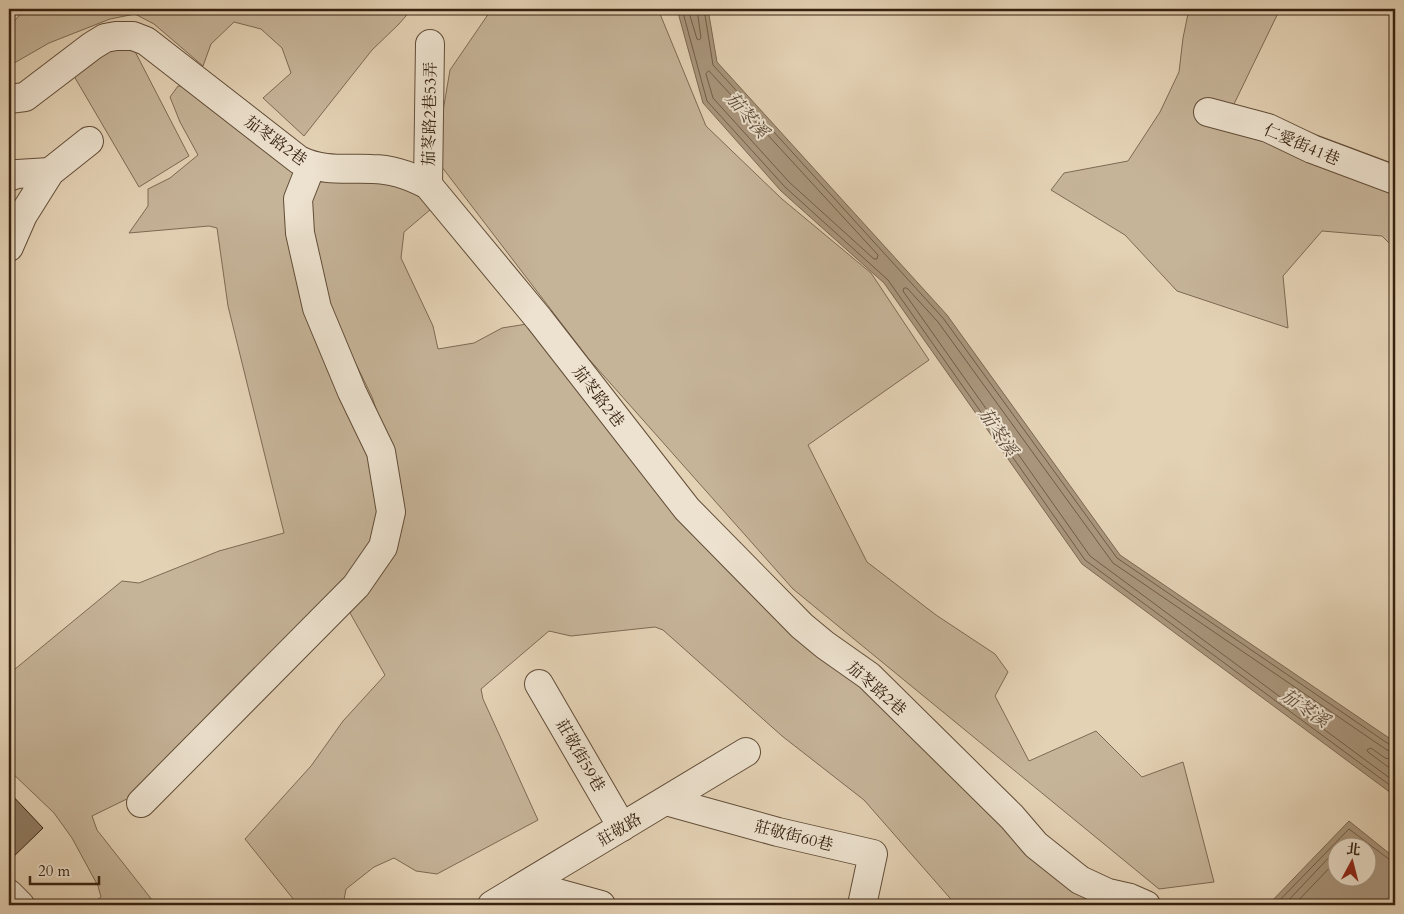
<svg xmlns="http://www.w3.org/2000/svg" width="1404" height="914" font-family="Cardo,'Noto Serif TC',serif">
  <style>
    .green { fill: #c6b499; stroke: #7e6a54 }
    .water { fill: #a9967d; stroke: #7b6751; fill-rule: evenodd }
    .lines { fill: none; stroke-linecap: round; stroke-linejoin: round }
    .shore { stroke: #705c46; stroke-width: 1 }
    .building { fill: #907d65; stroke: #36210f }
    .minor-casing { stroke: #624d38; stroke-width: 30 }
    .minor { stroke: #ede2cf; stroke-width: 28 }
    .labels { text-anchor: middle; stroke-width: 4; stroke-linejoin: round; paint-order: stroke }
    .street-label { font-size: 16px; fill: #36210f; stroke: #ede2cf }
    .water-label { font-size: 18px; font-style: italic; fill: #5e4a36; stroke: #ede2cf }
  </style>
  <rect width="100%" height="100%" fill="#e4d2b5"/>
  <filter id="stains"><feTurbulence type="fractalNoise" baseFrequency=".004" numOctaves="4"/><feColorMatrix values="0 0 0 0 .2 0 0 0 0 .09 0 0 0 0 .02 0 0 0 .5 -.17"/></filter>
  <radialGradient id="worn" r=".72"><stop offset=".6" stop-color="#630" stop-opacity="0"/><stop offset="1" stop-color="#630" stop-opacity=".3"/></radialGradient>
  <g class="green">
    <polygon points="25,9 412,9 399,24 372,50 304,136 263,98 291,73 282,48 261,29 234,22 211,44 203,66 154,24 135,14 110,19 49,43 9,66 9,27"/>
    <polygon points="488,9 658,9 706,126 782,199 871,273 929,360 808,445 867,562 936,615 995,654 1008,672 995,696 1029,761 1096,731 1142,777 1183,762 1214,882 1159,889 793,589 588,358 435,158 450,70 489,13"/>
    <polygon points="1189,9 1280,9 1234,104 1389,162 1395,149 1395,249 1382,236 1322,231 1283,276 1288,328 1177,291 1125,235 1051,190 1064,173 1128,161 1160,112 1179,72 1183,38"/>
    <polygon points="127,36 189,156 139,187 71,71"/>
    <polygon points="178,86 191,87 301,166 290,196 373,453 382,511 373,551 133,796 92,816 97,830 156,905 90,905 101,897 98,886 72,838 54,813 9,770 9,674 122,581 139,583 219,551 284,533 228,306 217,228 209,226 129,233 148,206 148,189 170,178 198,155 180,122 170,97"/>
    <polygon points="371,174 419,191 431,209 404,232 401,258 433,326 438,349 474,343 502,328 533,323 676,508 1123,905 956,905 864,800 782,736 663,630 655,627 571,636 549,631 481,689 483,699 538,820 437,874 416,871 394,858 374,867 346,889 343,905 298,905 245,839 311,766 343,721 385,675 350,613 380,569 392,455 372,397 338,327 318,278 310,228 313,177"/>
  </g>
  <g class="water">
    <polygon points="677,9 708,9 717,62 947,315 1120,555 1395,742 1395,796 1082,564 884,283 781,191 703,103"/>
    <path d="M1349 821 1395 858V905H1268ZM1336 846H1366V876H1336Z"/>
  </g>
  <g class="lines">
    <g class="shore">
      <polyline points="682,9 707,101 785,187 888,280 1085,560 1395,789"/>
      <polyline points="688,9 697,39 699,40 701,38 697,9"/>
      <polyline points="704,9 713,65 943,318 1117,558 1390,745 1395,746"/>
      <polygon points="709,71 878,255 877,259 874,259 789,182 713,98 706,74"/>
      <polyline points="1395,752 1387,750 1113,563 938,322 907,288 904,288 903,291 1090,556 1395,782"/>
      <polyline points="1395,760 1385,758 1371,748 1367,750 1368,752 1395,772"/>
      <polyline points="1275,905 1349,829 1390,860 1395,861"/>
      <polyline points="1284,905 1336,850"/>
      <polyline points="1294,905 1336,861"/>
    </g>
  </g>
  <polygon class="building" points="9,792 43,828 9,861"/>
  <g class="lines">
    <defs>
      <g id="minor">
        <path d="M9 99 25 97 92 46 105 38 116 36H133L146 41 299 160C323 172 346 168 372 169 391 169 411 176 428 185L539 319 687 509 802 626 825 645 869 676 1012 817 1036 845 1080 880 1108 893 1130 898 1146 905"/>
        <polyline points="1208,112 1268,128 1312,149 1395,180"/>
        <polyline points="9,177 17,174 50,172"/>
        <polyline points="428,185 430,44"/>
        <polyline points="9,247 23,215 50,172 89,141"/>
        <polyline points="539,684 622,827"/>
        <polyline points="666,801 778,832 873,854 862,905"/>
        <polyline points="141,803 356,586 383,547 391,512 381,452 352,392 317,308 300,233 298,199 311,166"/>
        <polyline points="528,885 601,905"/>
        <polyline points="9,894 20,905"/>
        <polyline points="492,905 746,752"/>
      </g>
    </defs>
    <use href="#minor" class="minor-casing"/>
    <use href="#minor" class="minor"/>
  </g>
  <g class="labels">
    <g class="street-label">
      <text transform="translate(429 114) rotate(-89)" y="6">茄苳路2巷53弄</text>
      <text transform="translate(276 140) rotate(36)" y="6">茄苳路2巷</text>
      <text transform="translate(1302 144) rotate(23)" y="6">仁愛街41巷</text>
      <text transform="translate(599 396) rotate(52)" y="6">茄苳路2巷</text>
      <text transform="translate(877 688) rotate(41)" y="6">茄苳路2巷</text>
      <text transform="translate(581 755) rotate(60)" y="6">莊敬街59巷</text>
      <text transform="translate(619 829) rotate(-31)" y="6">莊敬路</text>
      <text transform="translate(794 835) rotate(14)" y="6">莊敬街60巷</text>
    </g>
    <g class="water-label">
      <text transform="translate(747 115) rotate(49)" y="6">茄苳溪</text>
      <text transform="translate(998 432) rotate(56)" y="6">茄苳溪</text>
      <text transform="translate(1305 708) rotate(34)" y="6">茄苳溪</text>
    </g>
  </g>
  <rect width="1404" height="914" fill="none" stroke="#e4d2b5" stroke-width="30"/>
  <rect x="10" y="10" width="1384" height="894" fill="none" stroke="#36210f" stroke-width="2.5"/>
  <rect x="15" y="15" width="1374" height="884" fill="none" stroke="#36210f"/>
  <g transform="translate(1352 862) rotate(7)"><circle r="24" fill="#ede2cf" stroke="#a49582"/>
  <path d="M0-4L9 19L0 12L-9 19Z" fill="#8f2418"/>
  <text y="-8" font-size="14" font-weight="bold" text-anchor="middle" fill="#36210f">北</text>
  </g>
  <path d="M30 876v8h69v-8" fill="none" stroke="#36210f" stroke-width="2.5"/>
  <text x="38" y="876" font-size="15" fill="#36210f" stroke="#ede2cf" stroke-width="4" paint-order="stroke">20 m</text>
  <rect width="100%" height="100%" filter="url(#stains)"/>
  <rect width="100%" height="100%" fill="url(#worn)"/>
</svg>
